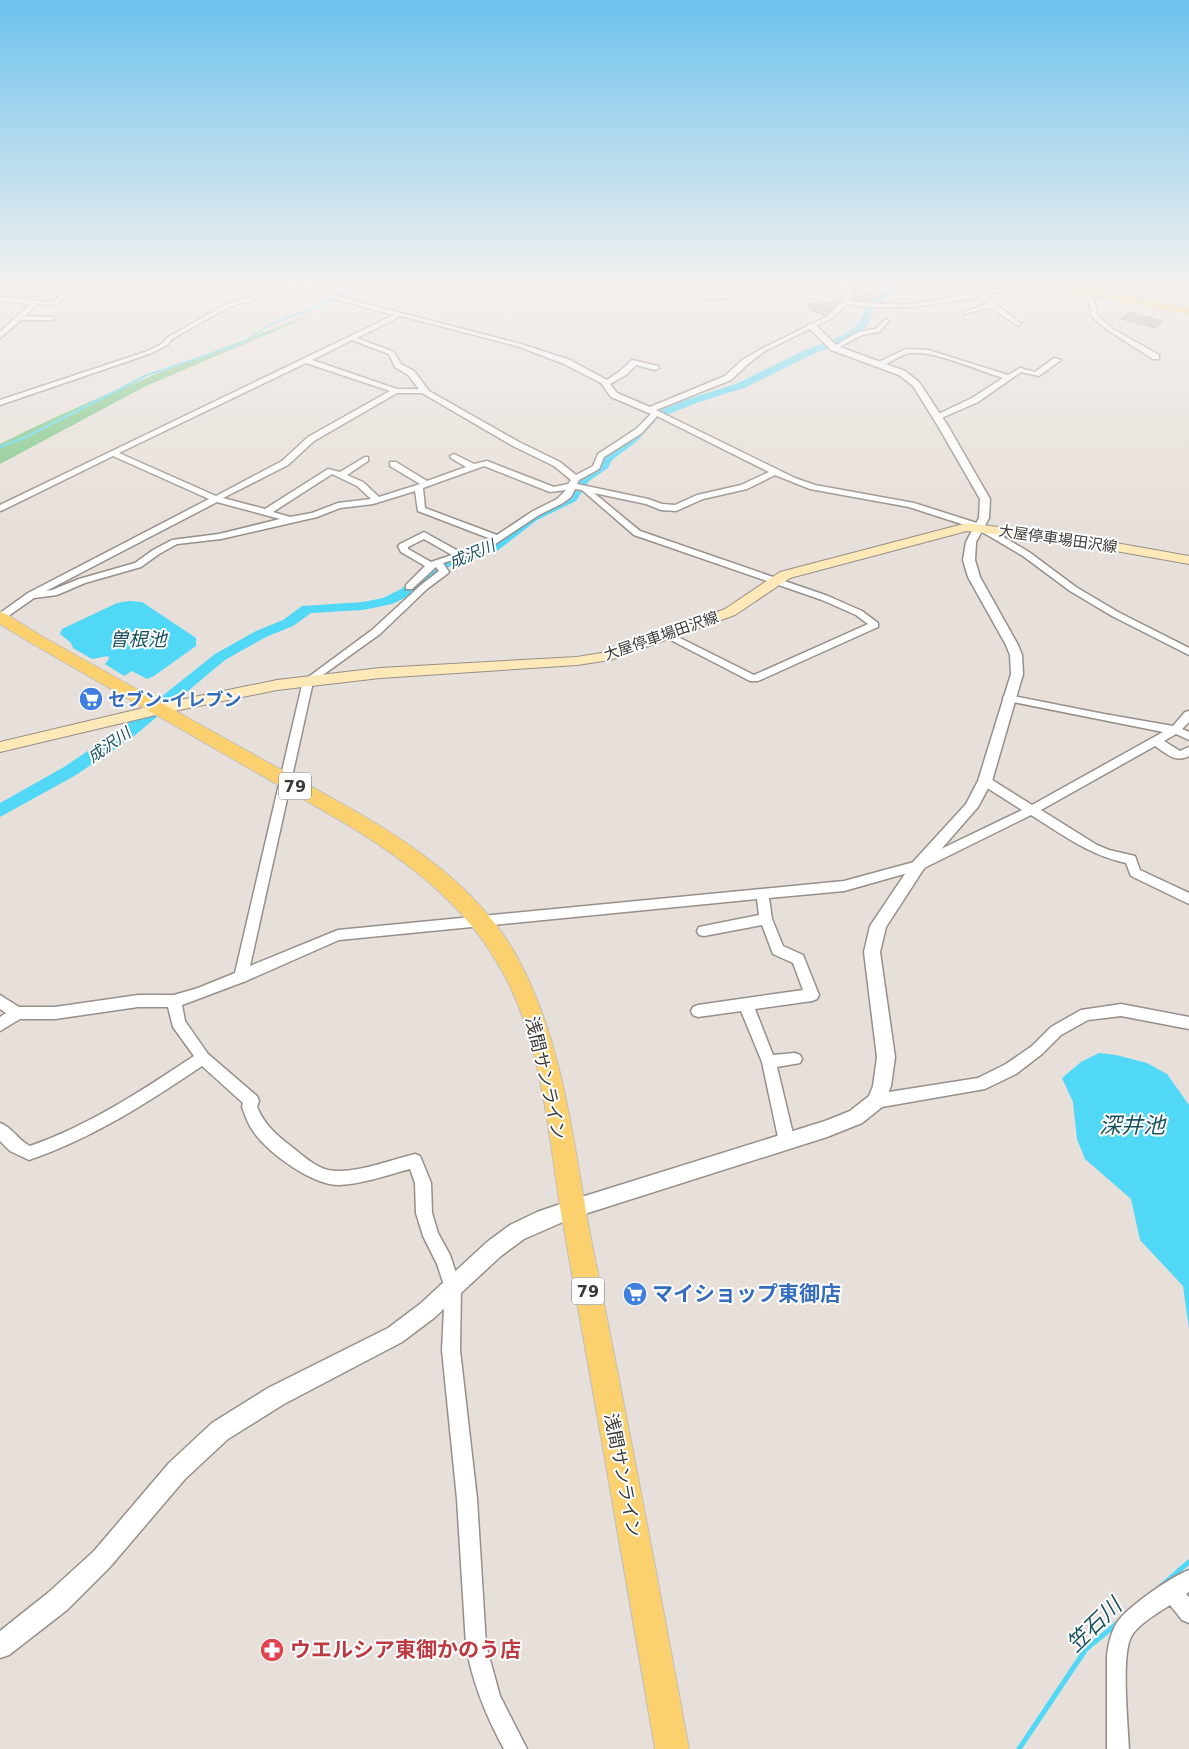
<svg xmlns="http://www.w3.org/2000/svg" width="1189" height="1749" font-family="'DejaVu Sans','Noto Sans JP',sans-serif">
<rect width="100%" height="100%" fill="#e7dfd9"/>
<!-- forest -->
<path fill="#79c683" d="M329,308L146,386L0,464V444C106,390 218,350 329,308Z"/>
<!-- water -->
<path fill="#52d8f7" d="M129,601L142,602L196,638V646L154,676L147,679L132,671L124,676L105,664L109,659L108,656L92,659L73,648L71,643L60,634L62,629L117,603Z
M1099,1053L1116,1055L1147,1063L1167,1074L1189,1105V1329L1183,1286L1140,1240L1131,1199L1085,1159L1077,1139L1073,1102L1062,1078L1081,1062Z"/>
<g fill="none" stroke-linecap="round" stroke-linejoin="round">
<!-- stream-far1 -->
<path stroke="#52d8f7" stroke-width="2" d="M0,447L28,436L147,375L240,344L271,324L319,306L363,282"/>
<!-- stream -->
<path stroke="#52d8f7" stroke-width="5" d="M1159,1588L1189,1562
M1019,1749L1086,1649L1120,1621"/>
<!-- river -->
<path fill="#52d8f7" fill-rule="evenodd" d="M884,282H892L895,289L874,309L867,326L856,336L839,345L815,353L744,388L696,403L657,419L636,442L612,460L608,468L589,481L576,501L537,520L497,551L455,564L440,571L411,595L392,604L363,610L311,613L293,626L266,637L225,660L134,736L76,775L0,817V803L64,767L122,728L215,654L256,631L283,620L302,606L363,602L383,598L401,589L430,565L445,558L487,545L527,514L566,495L580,475L598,463L602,455L628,436L649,415L688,399L736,384L807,349L831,341L848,332L859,323L867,306L885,288Z"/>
</g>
<!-- building -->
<path fill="#aaa29d" stroke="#938b86" d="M864,289L888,294L873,298L870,301L854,300L856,294L854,291Z
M838,302L826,315L812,312L806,304Z
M1129,312L1163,321L1155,328L1121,319Z"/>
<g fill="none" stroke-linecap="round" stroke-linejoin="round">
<!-- minor casing -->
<g stroke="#978f8a" stroke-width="3">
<path id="minor" d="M73,282H79L57,305L37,304L25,316L52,317L54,318V320H21L0,338V332L30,304L0,301V297L53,302Z
M150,282H156L152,288L155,293H151L146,288Z
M298,282H308L328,294L521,344L570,360L607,380L620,371L632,360L658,366L659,368L655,370L636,365L626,375L610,384L617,393L650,407L725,376L742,360L761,349L828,316L848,294L836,284H825L822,282H842L854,294L851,301C872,304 892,305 914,304L1040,282L1025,288L985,295L1020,323L1021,324L1018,326L990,307L965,314V312L987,304L979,297C931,305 896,312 847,304L832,318L765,351L748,364L731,380L656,410L795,478L815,485L914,503L983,525L1029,552L1076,587L1118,612L1189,648V655L1112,616L1070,591L1023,556L977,529L909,507L810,489L775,475L747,489L703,499L676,511L661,510L646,504L594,493L640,531L828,596L862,611L878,623V627L758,681H750L663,636L664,634H672L754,675L868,624L856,615L822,600L634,535L582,490L575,489L571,497L563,503L539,515L486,550L443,563L449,572L447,574L427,589L380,634L313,682L250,966L338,930L844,881L914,862L1022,810L981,784L979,781L981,778H989L1032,805L1163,732L1008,701L1004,700L1003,698L1004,696L1008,695L1104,714L1173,726L1185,712L1189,711V722L1182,729L1189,732V740L1176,734L1164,741L1180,751L1189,747V756C1175,763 1167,754 1155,746L1041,810L1097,845L1109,850L1135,856L1140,870L1189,893V904L1131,876L1126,863C1089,855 1063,835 1031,815L922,869L844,891L769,898L772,919L783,946L803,955L819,995L817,999L812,1001L755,1009L773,1055L795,1053L800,1055L802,1059L800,1063L777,1067L795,1142L792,1147L787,1149L782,1147L779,1142L762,1062L741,1011L698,1017L693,1015L691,1011L693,1007L698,1005L803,990L793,963L773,954L762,925L704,936L699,935L697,931L699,927L759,915L757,899L339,940L246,981L182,1005L185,1021L208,1054L257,1096L259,1101L257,1107C265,1125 276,1135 292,1147C302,1155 315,1167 328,1170C353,1175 390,1160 415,1154L420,1156L431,1183L432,1213L438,1233L450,1255L461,1288L460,1350L477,1499L486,1645L500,1696L527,1749H504C486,1716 472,1682 466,1645L457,1499L442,1350L445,1288L437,1264L423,1236L416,1213L415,1183L410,1169C387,1175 363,1184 339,1185C312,1185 268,1153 253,1131C248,1124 245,1115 242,1107L243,1103L202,1066C147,1103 93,1138 29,1160L10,1151L0,1141V1123C12,1127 18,1140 30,1146C90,1125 141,1091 194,1056L173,1027L168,1007H138L55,1019H20L0,1031V1017L6,1013L0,1009V995L19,1007H55L138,995H174L198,988L235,973L303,681L372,630L421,585L439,571L436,567L412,589H406V585L425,566L401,552L398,546L400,544L424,532L460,552L480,546L491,539L418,511L415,491L373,504L340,508L317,517L221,539L177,544L159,554L141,567L85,583L57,595L34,598L4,619L0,620V613L28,593L209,499L113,456L3,510L0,511V505L394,315L324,296L302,285L229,307L172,339L167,345L152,353L0,405V400L148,351L163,343L168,337L225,305ZM401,316L517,346L564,364L601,383L611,397L651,414L636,429L598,454L593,466L576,475L560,462L519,442L429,391L414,371L401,364L394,352L357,338ZM352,340L389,354L395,367L408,375L419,389H397L312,360ZM306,363L390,391L308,437L282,461L216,496L119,453ZM397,393H422L513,446L554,466L571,480L568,484L554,487L487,461L474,464L454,454L450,456L451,458L466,467L427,481L396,462H390V466L420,484L379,497L363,482L347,475L368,461V457H365L340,472L328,469L265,509L223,498L288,465L314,441ZM657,416L769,472L741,485L697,495L675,505L662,504L648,499L577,484L579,480L599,469L604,457L642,433ZM484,466L550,492L566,490L557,499L533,511L497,535L425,508L423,488ZM332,474L357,486L371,499L338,503L312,513L290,517L273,512ZM217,502L280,519L219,534L172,540L153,550L135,563L79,579L52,590L46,591ZM424,539L452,555L431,562L408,549V547Z
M743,282H752L740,286V295L737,297L708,299L705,297L708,295L734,294L735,284Z
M1087,291C1094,295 1096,307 1097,315L1113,329L1159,355V359H1153L1109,331L1092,317L1090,306L1084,293Z
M886,319L889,321L879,332L862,335L836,349L831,348L858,332L875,329Z
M906,349L928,350L1008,375L1020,368L1035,372L1054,358L1061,360L1039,376L1021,372L978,402L937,420L933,418L934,416L972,398L1003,378C977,370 936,351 910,353C899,354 884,370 874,364Z
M1121,1004L1189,1017V1029L1121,1016L1088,1020L1061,1035L1042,1054L1016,1074L985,1089L876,1108L871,1106L869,1101L871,1096L876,1094L978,1078L1006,1064L1032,1046L1051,1027L1081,1010Z
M1189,1570V1592L1186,1594L1189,1597V1623L1182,1620L1170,1605C1158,1613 1138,1624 1131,1637C1121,1656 1128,1725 1129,1749H1107V1656C1108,1646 1110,1636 1115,1626C1123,1609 1171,1577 1189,1570Z"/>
</g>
<!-- tertiary casing -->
<g stroke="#978f8a" stroke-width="3">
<path id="tertiary" d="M809,324H815L837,346L905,371L919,382L948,426L990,499L989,518L976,542L975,560L980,577L1018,645L1022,655L1023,674L992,781L978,807L923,870L886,927L880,952L895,1057L891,1086L885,1101L882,1107L862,1123L827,1137L572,1218L524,1239L501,1256L434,1318L402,1342L284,1404L228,1439L185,1479L110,1567L67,1610L9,1655L0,1658V1631L49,1592L94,1551L169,1463L212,1423L268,1388L388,1328L420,1304L487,1242L510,1225L537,1212L572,1200L825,1121L850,1111L869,1096L873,1086L877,1057L864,952L870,926L913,862L966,804L978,781L1011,674L1010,655L1006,645L968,577L963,560L966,542L979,518L980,499L938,426L913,386L899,375L831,350L809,328Z"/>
</g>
<!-- secondary casing -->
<g stroke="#978f8a" stroke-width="2">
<path id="secondary" d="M967,523L1099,540L1189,556V564L1099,548L967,531L790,578L735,615L610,660L577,665L380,678L277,690L160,714L0,752V742L160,704L277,680L380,668L577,657L607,652L725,609L780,572Z"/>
</g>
<!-- primary casing -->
<g stroke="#c1c0bf" stroke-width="2">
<path id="primary" d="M0,612L6,614L43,637L355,811C417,847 480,891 516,955C565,1044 573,1146 592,1244C626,1412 658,1580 689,1749H655C626,1578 596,1406 565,1235C548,1145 546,1044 498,964C462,901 403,858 341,821L31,643L0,624Z"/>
</g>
<!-- trunk casing -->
<g stroke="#c1c0bf" stroke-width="2">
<path id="trunk" d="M1029,282H1048L1189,308V314L1034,285Z"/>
</g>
<!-- minor -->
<use href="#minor" fill="#fff" fill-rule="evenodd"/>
<!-- tertiary -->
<use href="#tertiary" fill="#fff" fill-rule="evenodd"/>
<!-- secondary -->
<use href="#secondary" fill="#fde8b7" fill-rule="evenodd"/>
<!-- primary -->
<use href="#primary" fill="#fbd170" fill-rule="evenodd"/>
<!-- trunk -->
<use href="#trunk" fill="#fac240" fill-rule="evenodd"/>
</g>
<!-- sky -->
<linearGradient id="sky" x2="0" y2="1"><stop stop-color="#6cc2ee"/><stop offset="0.54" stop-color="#f4f1ee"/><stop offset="1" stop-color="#f4f1ee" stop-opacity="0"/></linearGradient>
<rect width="1189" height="526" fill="url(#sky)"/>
<!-- icons -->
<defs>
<g id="supermarket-disc" transform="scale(1.25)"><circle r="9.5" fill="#3f7fe0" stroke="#fff"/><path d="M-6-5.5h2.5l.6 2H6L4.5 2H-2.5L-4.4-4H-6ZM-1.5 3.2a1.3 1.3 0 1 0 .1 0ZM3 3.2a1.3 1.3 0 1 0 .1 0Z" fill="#fff"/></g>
<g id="pharmacy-disc" transform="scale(1.25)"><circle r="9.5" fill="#e0444e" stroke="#fff"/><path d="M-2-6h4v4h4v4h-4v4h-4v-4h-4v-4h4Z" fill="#fff"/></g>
</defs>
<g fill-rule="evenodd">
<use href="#supermarket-disc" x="91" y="699"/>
<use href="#supermarket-disc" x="635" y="1294"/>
<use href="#pharmacy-disc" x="272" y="1650"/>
</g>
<g text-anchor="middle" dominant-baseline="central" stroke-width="4" stroke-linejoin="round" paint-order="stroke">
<!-- far-street labels -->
<g font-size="15" fill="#3c3937" stroke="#fff">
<text transform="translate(1058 539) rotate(8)">大屋停車場田沢線</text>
<text transform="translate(661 636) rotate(-19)">大屋停車場田沢線</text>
</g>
<!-- far-water labels -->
<g font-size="16" font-style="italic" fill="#1b5361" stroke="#fff">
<text transform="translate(472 554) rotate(-23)">成沢川</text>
<text transform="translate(109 745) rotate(-35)">成沢川</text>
</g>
<!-- shield labels -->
<g fill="#fff" stroke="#767473" stroke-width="1">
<rect x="279" y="772.5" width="32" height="27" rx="4"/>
<rect x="572" y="1277.5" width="32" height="27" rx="4"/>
</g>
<g font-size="16" font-weight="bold" fill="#3c3937">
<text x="295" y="786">79</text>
<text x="588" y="1291">79</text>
</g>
<!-- shop labels -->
<g font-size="18" font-weight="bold" fill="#366cbe" stroke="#fff" text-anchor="start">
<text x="108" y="699">セブン-イレブン</text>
</g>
<!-- street labels -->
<g font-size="18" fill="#3c3937" stroke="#fff">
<text transform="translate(546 1078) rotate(77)">浅間サンライン</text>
<text transform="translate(623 1475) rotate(79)">浅間サンライン</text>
</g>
<!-- water labels -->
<g font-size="19" font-style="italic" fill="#1b5361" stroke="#fff">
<text x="138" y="639">曽根池</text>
</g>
<!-- near-shop labels -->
<g font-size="21" font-weight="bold" fill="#366cbe" stroke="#fff" text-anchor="start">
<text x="652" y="1294">マイショップ東御店</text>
</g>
<!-- near-health labels -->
<g font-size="21" font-weight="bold" fill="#be3a42" stroke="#fff" text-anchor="start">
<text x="290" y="1650">ウエルシア東御かのう店</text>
</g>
<!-- near-water labels -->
<g font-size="22" font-style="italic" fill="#1b5361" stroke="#fff">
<text x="1132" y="1125">深井池</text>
<text transform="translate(1094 1625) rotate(-44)">笠石川</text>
</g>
</g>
</svg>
